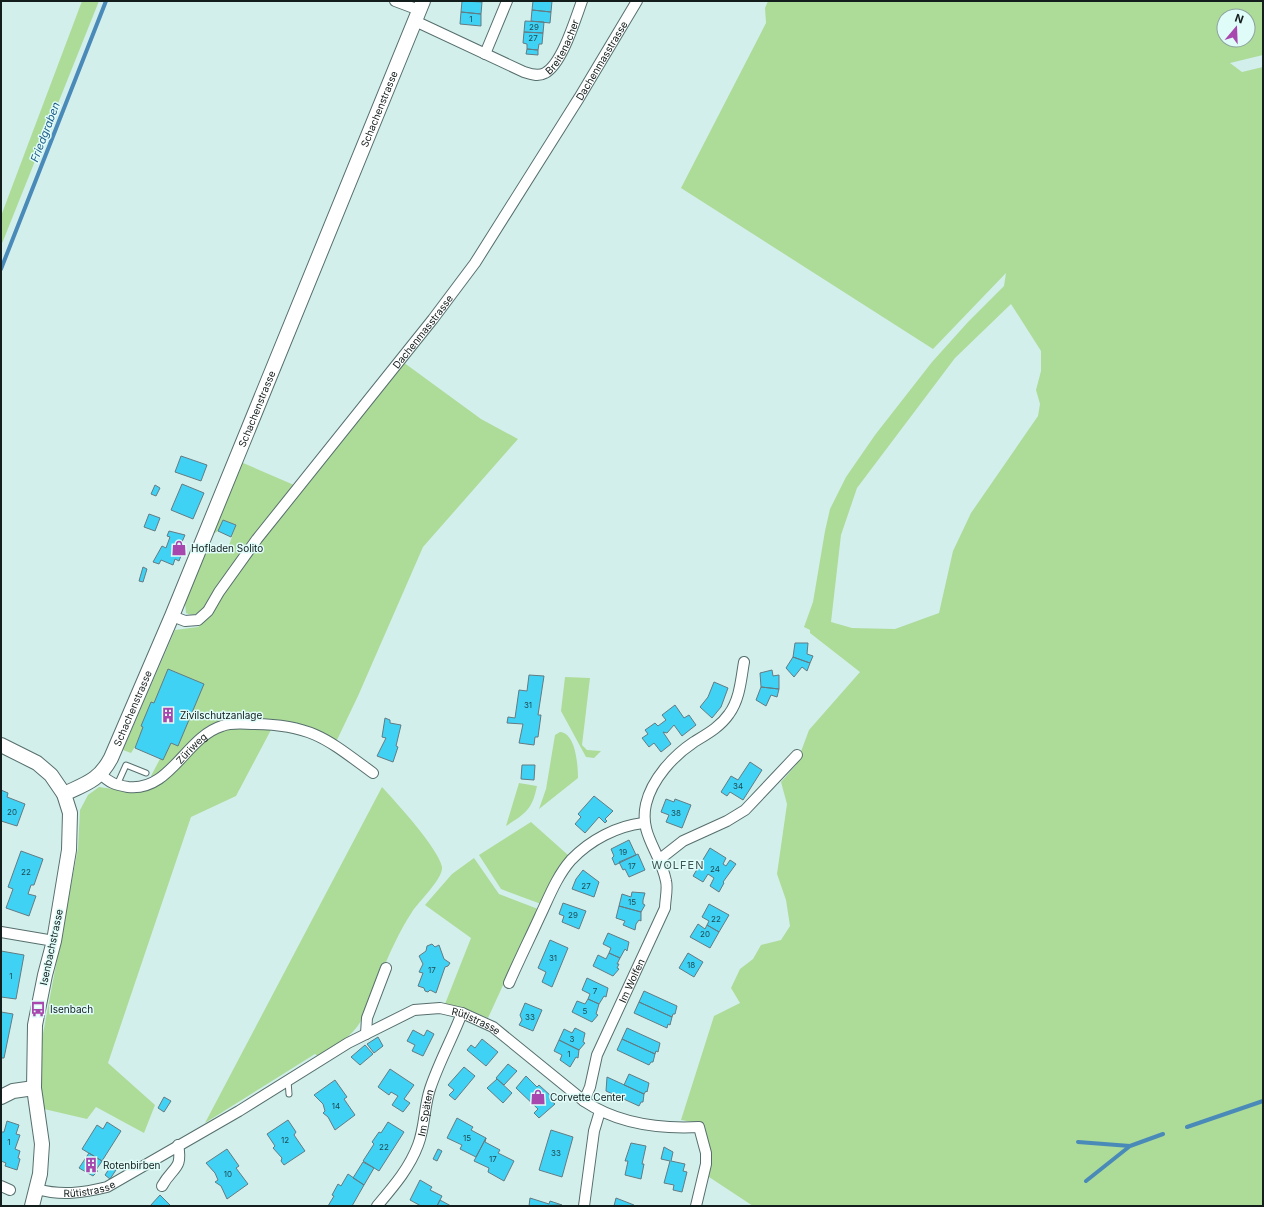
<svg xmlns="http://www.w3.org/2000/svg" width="1264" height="1207" font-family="Inter,sans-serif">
<rect width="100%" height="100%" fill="#d3efec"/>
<!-- green -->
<path fill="#addb98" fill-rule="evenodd" d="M82,1H99L1,246V216Z
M768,1H1263V55L1230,63L1242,72L1263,67V1206H753L709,1177L698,1123L681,1120L714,1016L740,1003L731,988L740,969L753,959L761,945L781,940L790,926L786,900L777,874L787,804L781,782L796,765L809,730L860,672L810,633V630L804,627L813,602L825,531L830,509L846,477L875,435L932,362L968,322L1004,286L1006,273L933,349L681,188L766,23L765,8ZM1224,16H1248V40H1224ZM1011,304L1041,351V371L1036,390L1040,404L1038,416L971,513L953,551L939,613L895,629L852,628L831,622L841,535L857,488L955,358Z
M403,362L481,419L518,439L423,547L358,696L336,742L320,732L218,723L163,772L154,778L151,776L162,755L138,742L131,753L123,750L175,630L198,627L211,616L222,594L252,552Z
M241,462L294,485L205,608C199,613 194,617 186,613L185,603L204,555L217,548L227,551L236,525L223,520L218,531L213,534Z
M565,677L590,678L582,745L587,750L601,751L594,758L586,757L561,711Z
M236,727L272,728L236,796L191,817L108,1063L155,1105L144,1133L96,1107L87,1119L44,1109L40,1077L42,1039L78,848L80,810L88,795L99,787L127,791L142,790L219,730Z
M560,732C576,733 578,766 578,778L539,809L546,789L555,735Z
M519,783L537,786C532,810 526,813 506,826Z
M382,787C395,801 439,849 442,867C443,879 419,901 412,912C399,932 389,954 380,977C373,994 368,1012 357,1027C347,1040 332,1047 318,1056L315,1054L205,1123Z
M531,822L568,855L555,874L541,904L501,889L479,855Z
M474,858L499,894L538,909L488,1018L461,1007L445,1004L471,938L425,905L452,874Z"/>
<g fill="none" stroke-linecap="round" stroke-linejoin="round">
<!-- stream -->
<path stroke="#4a8ab9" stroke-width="4" d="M1,269L106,1
M1187,1127L1263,1101
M1078,1142L1130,1146
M1086,1181L1130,1146L1163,1134"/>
</g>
<!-- building -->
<path fill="#40d2f5" stroke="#637b82" d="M462,1L482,2L481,14L461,12Z
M533,1H552L551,12L532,10Z
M532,10L551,12L550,23L531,21Z
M461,12L481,14V26L460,24Z
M525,21L544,22L543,33L524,32Z
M524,32L543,33L542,44H539L538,50L527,49V44L523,43Z
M527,49L538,50V55L526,54Z
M181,456L207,465L201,481L175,472Z
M182,484L204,493L193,519L171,510Z
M155,485L160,488L156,496L151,494Z
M149,514L160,518L155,531L144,527Z
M223,520L236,525L231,537L218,531Z
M169,531L185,535L178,551L182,553L179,561L175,559L173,565L161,560L159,564L153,562L162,546L166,548L170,537L167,536Z
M143,567L147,569L143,582L139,581Z
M795,643H808L807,654L813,656L810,663L793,657Z
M793,657L810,663L807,671L802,667L794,677L786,668Z
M168,669L204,684L178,746L171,743L163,760L135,748L143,727L141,726L151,702L154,703Z
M772,670L773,676L779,675V689L761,687L760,673Z
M529,675L544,676L538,715H541L538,737H535L534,745L519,743L523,724L507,723L508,717L515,718L519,690L527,691Z
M714,682L728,688L721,707L712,718L700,707L708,697Z
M761,687L779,689L777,697L771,695L766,706L756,700Z
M675,705L684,718L689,715L696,725L682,736L674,725L667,733L663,732L671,744L661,752L654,743L649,747L642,738L648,734L645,730L655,723L658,726L666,720L662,715Z
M385,718L390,720V723L401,725L396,746L398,747L393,762L377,756L386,738L382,737Z
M750,762L762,770L743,800L730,792L727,796L721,792L731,776L738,780Z
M522,765H535L534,780L521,779Z
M1,790L8,793L7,797L25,804L17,826L1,821Z
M594,796L613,811L605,819L607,821L605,823L599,817L585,833L575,824L581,817L578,814Z
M666,799L674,802L675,799L691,805L682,828L666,822L669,815L661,812Z
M629,840L636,855L615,865L612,858L614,856L611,849Z
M710,848L726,858L723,864L726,866L730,860L736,864L723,882L724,883L719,892L710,886L714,878L708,874L703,882L693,876Z
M21,851L43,859L34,885H31L28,894L36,896L29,916L6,908L13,889L8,887Z
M638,854L645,870L629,877L625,869L623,870L619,862Z
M583,870L599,882L594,897L572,889L576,879Z
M632,892L645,893L643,900V904L645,905L641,912L619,906L622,894L631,897Z
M563,903L586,911L579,929L562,922L564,916L559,914Z
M709,904L729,915L719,932L707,925L709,921L702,917Z
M619,906L641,912V921L639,920L636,924L635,930L623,925L625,921L616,918Z
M698,924L705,929L707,925L719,932L710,948L690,937Z
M608,933L629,942L627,951L625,949L620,958L609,953L611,948L603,944Z
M550,940L568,948L552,987L542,982L546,972L538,968Z
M432,944L435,947L439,945L444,959L450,963L448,966L445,967L436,993L430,990L428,992L425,991L424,988L418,986L423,973L419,972L423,964L419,956L426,951L427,946Z
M1,951L24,955L16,999L1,997Z
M609,953L620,958L617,964H619L617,968L619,969L613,976L593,966L598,955L606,959Z
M688,953L703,962L694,977L679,968Z
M587,978L608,988L606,997L604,996L599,1004L588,999L590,994L582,990Z
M644,991L677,1006L675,1014H673L672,1017L639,1002Z
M588,999L599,1004L596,1014L598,1015L592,1022L572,1012L577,1001L585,1004Z
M639,1002L672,1017L670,1025L668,1024L667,1028L634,1013Z
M525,1003L542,1010L533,1031L519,1025L522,1020L520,1015Z
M1,1012L13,1014L4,1058H1Z
M575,1028L585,1033L583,1042L585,1043L579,1050L559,1040L564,1029L572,1033Z
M627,1028L660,1043L658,1052L656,1051L655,1054L622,1039Z
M413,1030L424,1036L427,1030L434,1034L423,1056L412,1051L415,1045L407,1041Z
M378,1037L383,1046L374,1053L367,1044Z
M482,1039L498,1052L486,1066L467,1050L471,1045L475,1048Z
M622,1039L655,1054L653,1062H651L649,1065L617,1050Z
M559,1040L579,1050L578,1058L576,1057L570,1067L560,1060L562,1055L554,1051Z
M365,1045L373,1054L360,1065L351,1057Z
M508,1064L517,1071L504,1085L496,1078Z
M464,1067L475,1076L455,1100L449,1095L454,1090L448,1085Z
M390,1069L414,1085L404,1099L410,1103L403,1112L392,1105L398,1096L391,1092L389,1095L378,1087Z
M629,1074L649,1083L647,1092L646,1091L644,1094L624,1085Z
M526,1076L537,1087L539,1085L551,1096L549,1099L555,1104L539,1118L534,1113L538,1109L516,1088Z
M607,1077L644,1094L643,1102H641L639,1106L606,1091Z
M497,1079L512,1093L503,1103L487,1088Z
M335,1080L347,1097L344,1099L355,1115L335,1130L328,1117L323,1113L325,1111L323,1104L314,1095Z
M164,1097L171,1101L164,1112L158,1108Z
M457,1118L473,1127L471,1130L486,1138L476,1157L460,1149L462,1145L447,1138Z
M288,1120L296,1132L294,1135L305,1151L284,1165L281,1161L282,1158L273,1148L275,1146L267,1134Z
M7,1121L19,1125L16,1134L20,1135L15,1149L20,1151L18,1158L20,1159L17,1170L5,1166L6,1163L1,1161V1132H4Z
M107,1122L121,1131L102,1161L82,1149L97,1125L103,1129Z
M388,1122L404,1132L379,1171L363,1161L374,1144L372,1142L379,1132L381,1133Z
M551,1130L573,1137L562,1177L539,1170Z
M486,1138L485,1142L500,1150L498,1153L514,1161L504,1181L488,1172L489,1168L474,1161Z
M631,1143L646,1146L642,1164H644L641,1179L625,1175L628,1161H625Z
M664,1147L673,1152L671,1161L685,1164L683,1171L687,1172L682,1192L673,1190L674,1185L664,1183L670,1161L661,1159Z
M227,1149L239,1166L236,1168L248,1184L227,1199L221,1186L215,1182L218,1180L215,1173L206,1163Z
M438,1149L442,1151L437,1161L433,1159Z
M89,1153L102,1161L96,1170L98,1171L93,1176L79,1168Z
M363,1162L374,1168L364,1185L353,1178Z
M111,1166L116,1170L110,1179L105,1175Z
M348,1174L364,1185L352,1206H328L334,1196L332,1195L338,1184L341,1186Z
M420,1180L432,1187L430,1190L442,1196L437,1206H421L410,1200Z
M160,1195L171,1206H150Z
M530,1198L549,1204L550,1201L562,1205L529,1206Z
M616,1198L634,1205V1206H614Z
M440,1200L451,1206H437Z"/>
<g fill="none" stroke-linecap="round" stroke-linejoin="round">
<!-- lane casing -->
<g stroke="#566f6d" stroke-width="7">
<path id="lane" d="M117,785L126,765L146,773
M288,1081L289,1094"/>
</g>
<!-- street casing -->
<g stroke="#566f6d" stroke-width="12">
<g id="street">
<path d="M395,1L419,10"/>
<path id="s1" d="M415,21L524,72C530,74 538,77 545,73C562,64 575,20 582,1"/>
<path d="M485,54L507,1"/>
<path id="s2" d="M172,616L185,621L198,620L208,611L219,592L257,539L433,319L475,263L579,98L637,1"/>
<path id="s3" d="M101,774C109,783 116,785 128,787C170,792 186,737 222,726C232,722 244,724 255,724C313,725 328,740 373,773"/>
<path d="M660,859L683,841L727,821L745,810L797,755"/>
<path d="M1,932L54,941"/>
<path d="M509,983C519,960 530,938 540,916C549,897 557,876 571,860C590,840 617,826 643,823"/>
<path d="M366,1034L367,1018L386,968"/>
<path id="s4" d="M584,1101L590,1087L597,1055L665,908C665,900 668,889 666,881C660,851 639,835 646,804C652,779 673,756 694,742C707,734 720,727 729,714C740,699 741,679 744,662"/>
<path d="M1,1186L10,1190"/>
<path d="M162,1186C173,1166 183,1170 178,1145"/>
<path id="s5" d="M37,1189C61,1196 83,1193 107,1187L239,1111L348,1043L414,1010L440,1008L462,1013L493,1027L584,1101C618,1124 659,1129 699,1127L706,1153V1164L696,1206"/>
<path id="s6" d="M377,1206C393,1187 409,1169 418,1145C425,1127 424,1107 430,1089C439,1062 452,1039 462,1013"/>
<path d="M584,1206L594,1131L600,1111"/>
</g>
</g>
<!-- secondary casing -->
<g stroke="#566f6d" stroke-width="16">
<g id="secondary">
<path d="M1,745L37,763L51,775L64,794L70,813L69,850L54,941L45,975L35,1025L34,1088L42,1144L40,1174L32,1206"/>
<path id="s7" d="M64,794C85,784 99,781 111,758L172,616L423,1"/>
<path d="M1,1097L13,1091L34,1088"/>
</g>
</g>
<!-- lane -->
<use href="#lane" stroke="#fff" stroke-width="5"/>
<!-- street -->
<use href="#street" stroke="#fff" stroke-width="10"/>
<!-- secondary -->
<use href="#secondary" stroke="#fff" stroke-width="14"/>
</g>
<!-- icons -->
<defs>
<g id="shop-bare" transform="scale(1.2)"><path d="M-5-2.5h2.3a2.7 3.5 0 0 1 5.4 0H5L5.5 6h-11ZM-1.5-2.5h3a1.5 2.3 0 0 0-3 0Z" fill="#a847ae" stroke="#e0fcf9" stroke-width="2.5" paint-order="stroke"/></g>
<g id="building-bare" transform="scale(1.2)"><path d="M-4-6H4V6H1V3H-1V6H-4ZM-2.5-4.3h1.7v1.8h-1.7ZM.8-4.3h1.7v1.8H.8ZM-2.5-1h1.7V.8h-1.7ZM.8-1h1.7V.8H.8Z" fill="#a847ae" stroke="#e0fcf9" stroke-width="2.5" paint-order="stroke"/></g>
<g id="bus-bare" transform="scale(1.2)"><path d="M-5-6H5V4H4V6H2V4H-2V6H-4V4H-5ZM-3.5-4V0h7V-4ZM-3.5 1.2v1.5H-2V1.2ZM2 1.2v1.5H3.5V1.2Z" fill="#a847ae" stroke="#e0fcf9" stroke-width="2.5" paint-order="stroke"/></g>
</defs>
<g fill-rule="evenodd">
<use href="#shop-bare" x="179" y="548"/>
<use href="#building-bare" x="168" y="715"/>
<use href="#bus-bare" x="38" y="1009"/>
<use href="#shop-bare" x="538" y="1097"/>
<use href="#building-bare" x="91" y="1165"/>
</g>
<g text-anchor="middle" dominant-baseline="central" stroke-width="3" stroke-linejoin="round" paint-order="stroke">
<!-- number labels -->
<g font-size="8" fill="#1e4a52">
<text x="471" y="19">1</text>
<text x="534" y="27">29</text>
<text x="533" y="38">27</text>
<text x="528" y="705">31</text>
<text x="738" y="786">34</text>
<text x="12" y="812">20</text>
<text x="676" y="813">38</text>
<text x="623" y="852">19</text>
<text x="632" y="866">17</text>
<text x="715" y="869">24</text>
<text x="26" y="872">22</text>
<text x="586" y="886">27</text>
<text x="632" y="902">15</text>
<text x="573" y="915">29</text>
<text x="716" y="919">22</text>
<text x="705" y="934">20</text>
<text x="553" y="958">31</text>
<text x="691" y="965">18</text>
<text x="432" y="970">17</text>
<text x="11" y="976">1</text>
<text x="595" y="991">7</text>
<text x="585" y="1011">5</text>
<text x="530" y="1017">33</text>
<text x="572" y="1039">3</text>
<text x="569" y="1054">1</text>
<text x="336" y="1106">14</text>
<text x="467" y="1138">15</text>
<text x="285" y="1140">12</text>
<text x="9" y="1142">1</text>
<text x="384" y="1147">22</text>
<text x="556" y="1153">33</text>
<text x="493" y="1159">17</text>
<text x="228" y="1174">10</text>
</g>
<!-- street labels -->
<g font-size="10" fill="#131d1c" stroke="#e0fcf9">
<text stroke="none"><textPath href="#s1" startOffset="174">Breitenacher</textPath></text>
<text stroke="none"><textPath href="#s2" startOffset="718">Dachenmasstrasse</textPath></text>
<text stroke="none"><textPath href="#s7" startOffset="763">Schachenstrasse</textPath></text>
<text stroke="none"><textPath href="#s2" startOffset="393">Dachenmasstrasse</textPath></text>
<text stroke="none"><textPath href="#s7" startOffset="439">Schachenstrasse</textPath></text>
<text stroke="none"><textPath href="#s7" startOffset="115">Schachenstrasse</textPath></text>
<text stroke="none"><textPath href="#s3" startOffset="108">Züriweg</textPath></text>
<text transform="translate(51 947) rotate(-78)">Isenbachstrasse</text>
<text stroke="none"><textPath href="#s4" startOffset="130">Im Wolfen</textPath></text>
<text stroke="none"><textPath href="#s5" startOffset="490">Rütistrasse</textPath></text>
<text stroke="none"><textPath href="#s6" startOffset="107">Im Späten</textPath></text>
<text stroke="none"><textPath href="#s5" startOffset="53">Rütistrasse</textPath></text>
</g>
<!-- poi labels -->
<g font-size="10" fill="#131d1c" stroke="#e0fcf9" text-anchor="start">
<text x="191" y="548">Hofladen Solito</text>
<text x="180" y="715">Zivilschutzanlage</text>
<text x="50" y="1009">Isenbach</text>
<text x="550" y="1097">Corvette Center</text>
<text x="103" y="1165">Rotenbirben</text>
</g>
<!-- water labels -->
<g font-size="11" font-style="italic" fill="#1f5c89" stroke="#e0fcf9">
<text transform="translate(45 132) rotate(-69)">Friedgraben</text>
</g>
<!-- neighbourhood labels -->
<g font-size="11" letter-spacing="1" fill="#3c5452" stroke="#e0fcf9">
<text x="678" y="865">WOLFEN</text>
</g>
</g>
<!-- border -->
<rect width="1264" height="1207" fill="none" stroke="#131d1c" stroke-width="4"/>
<!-- north arrow -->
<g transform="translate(1236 28) rotate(19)"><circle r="19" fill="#e0fcf9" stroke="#8ea3a1"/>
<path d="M0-3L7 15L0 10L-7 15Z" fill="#a847ae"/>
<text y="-6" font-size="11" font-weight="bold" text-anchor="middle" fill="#131d1c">N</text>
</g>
</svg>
